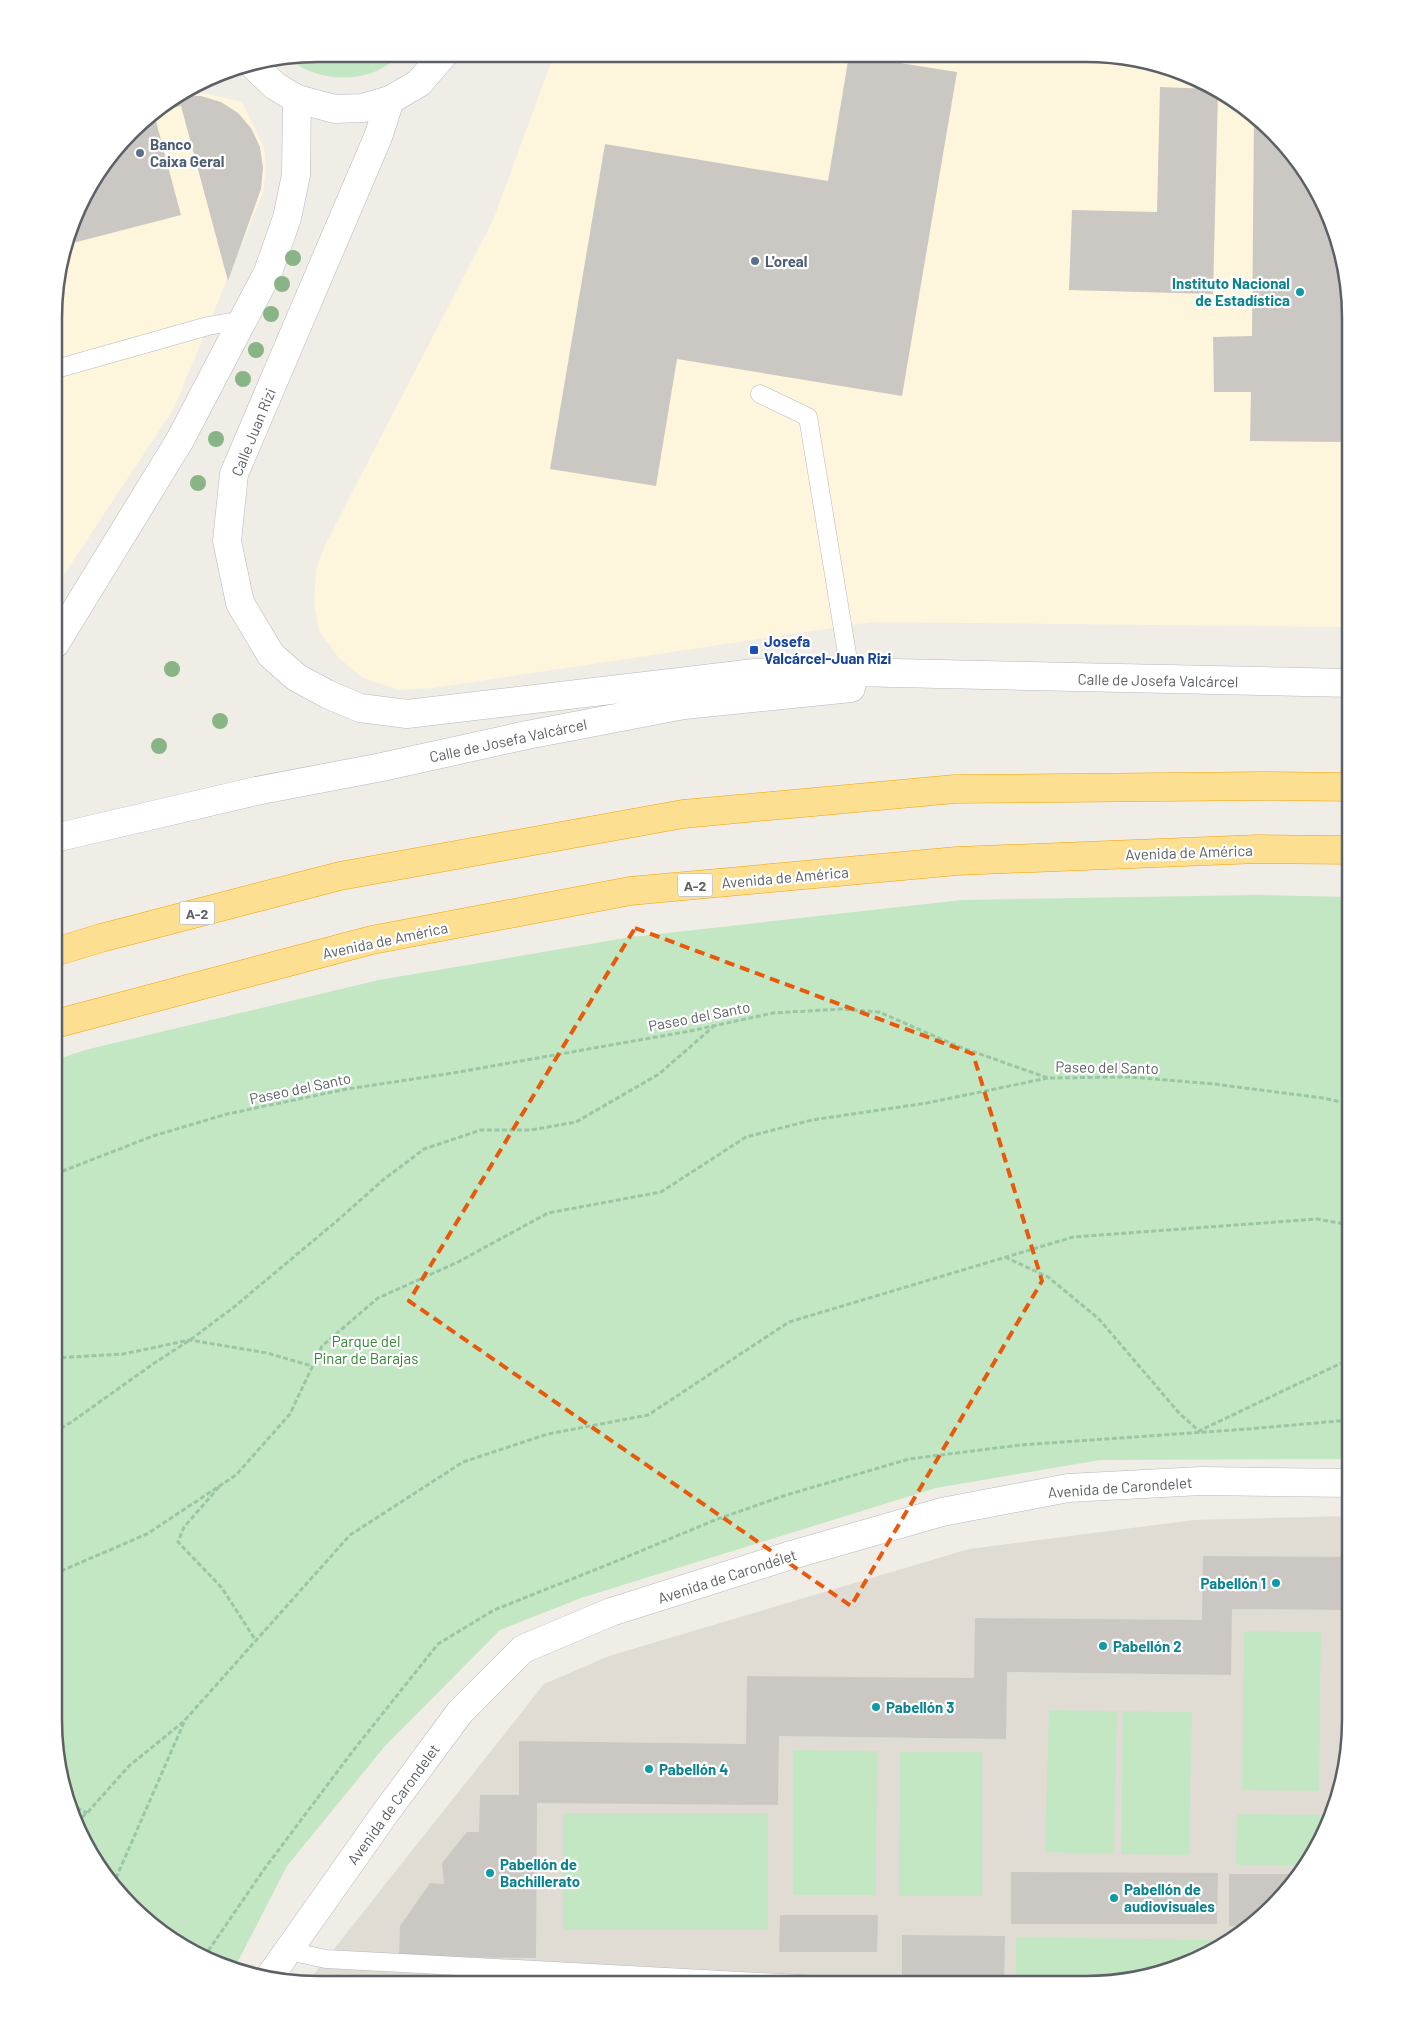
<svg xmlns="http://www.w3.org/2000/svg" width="1404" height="2039" font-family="Barlow,sans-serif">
<rect width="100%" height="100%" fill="#f0ede6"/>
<!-- commercial -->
<path fill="#fef5dd" d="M554,54L1121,56L1187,74L1247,108L1285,144L1323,202L1345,266L1350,318V627L872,622L433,688L399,690L363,678L339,658L319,631L314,603L316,570L324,547L494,218Z
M194,91L242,102L264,148L266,170L263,193L174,408L56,587V283L89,186L144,119Z"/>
<!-- education -->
<path fill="#e0dcd4" d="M1350,1516V1738L1336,1806L1306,1868L1260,1920L1202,1958L1154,1976L1086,1985L307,1983L544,1684L609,1656L969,1549L1194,1520Z"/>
<!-- green -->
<path fill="#c3e7c3" d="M318,54H402C395,59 387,66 379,70C350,83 314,79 289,59Z
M1256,895L1350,897V1459L1100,1460L936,1488L581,1598L500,1630L385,1746L287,1866L233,1971L171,1941L119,1895L81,1837L59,1773L54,1721L55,1060L85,1050L379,980L631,937L962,900Z
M1244,1631L1321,1632L1319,1791L1242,1790Z
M1049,1710L1117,1711L1114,1854L1045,1852Z
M1123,1711L1192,1712L1189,1855L1121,1854Z
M793,1750L877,1751L876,1895H793Z
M900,1752H982V1896H899Z
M563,1813H768V1930H563Z
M1237,1814L1332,1815L1306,1866L1236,1865Z
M1016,1937L1216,1940V1949C1158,1988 1083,1985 1016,1985Z"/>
<!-- building -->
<path fill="#cbc8c3" d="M849,55L957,72L902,396L677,359L656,486L550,469L605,144L828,181Z
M1160,87L1212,89L1218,92L1213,294L1069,290L1072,210L1157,212Z
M185,96H201L221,102L238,113L251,128L260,147L263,168L261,189L228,281L181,106L156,112Z
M154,114L181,215L69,244L89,186L144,119Z
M1254,116L1285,144L1323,202L1345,266L1350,318V442L1250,441L1251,392H1214L1213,337L1252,336Z
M1203,1556L1350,1557V1610L1232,1609L1231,1675L1007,1672L1006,1739L779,1736L778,1805L537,1803L536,1958L399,1957L400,1926L430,1883L444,1884L442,1863L467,1832H479L480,1795H519V1741L746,1744L747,1676L974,1678L975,1618L1202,1620Z
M1011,1872L1218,1873L1217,1924H1011Z
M1229,1874H1300L1260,1920L1251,1926H1229Z
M780,1915H878L877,1952H779Z
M902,1935L1005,1936L1004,1985H902Z"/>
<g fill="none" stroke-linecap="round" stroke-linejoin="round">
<!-- lane casing -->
<g stroke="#b6b8bc" stroke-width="19">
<path id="lane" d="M56,369L208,326L243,320
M760,394L808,417L850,672
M288,1951L326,1959L818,1985"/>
</g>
<!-- street casing -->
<g stroke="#b6b8bc" stroke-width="29">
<path id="street" d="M390,100L378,137L234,474L227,541L240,603L271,655L296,677L327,694L360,708L407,714L755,673L850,672L1350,683
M55,644L180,440L268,272L287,218L296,175L297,99
M55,838L256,791L382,767L527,735L684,705L851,688
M268,1979L386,1812L460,1712L523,1649L611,1612L788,1556L942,1512L1068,1488L1201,1481L1350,1483"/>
</g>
<!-- secondary casing -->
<g stroke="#b7babf" stroke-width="29">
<path id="secondary" d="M253,65L275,86L297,99L335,109L363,108L390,100L419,83L444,54"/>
</g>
<!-- highway casing -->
<g stroke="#f4a301" stroke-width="29">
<path id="highway" d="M55,952L101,938L340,876L683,814L955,789L1266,786L1350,787
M55,1024L372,940L630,891L957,861L1258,849L1350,850"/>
</g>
<!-- path -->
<path stroke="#9ac6a6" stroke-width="3" stroke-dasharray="5 2.5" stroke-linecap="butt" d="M55,1174L153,1136L227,1114L347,1089L453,1073L690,1031L773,1013L842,1009L879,1012L957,1046L1048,1078L1130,1077L1214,1084L1323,1098L1350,1104
M1005,1257L1048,1277L1099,1319L1180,1414L1199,1431L1350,1359
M54,1358L123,1354L190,1340L267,1353L312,1366
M54,1432L70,1423L153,1364L190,1340L234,1307L338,1220L383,1180L424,1149L481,1130H531L576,1122L659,1074L714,1026
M219,1487L184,1527L178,1542L222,1588L256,1641
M54,1574L147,1534L236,1475L290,1414L322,1346L378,1298L458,1262L548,1213L661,1192L746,1137L812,1120L927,1103L1048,1078
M70,1804L87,1813
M76,1822L87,1813L129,1766L183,1722
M113,1885L185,1720L350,1535L463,1462L548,1434L648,1415L789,1322L1073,1237L1317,1219L1350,1225
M204,1957L265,1868L352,1752L438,1644L494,1610L612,1563L715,1520L783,1496L909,1459L1020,1445L1248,1429L1350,1420"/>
<!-- lane -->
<use href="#lane" stroke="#fff" stroke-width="18"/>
<!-- street -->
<use href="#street" stroke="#fff" stroke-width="28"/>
<!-- secondary -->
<use href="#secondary" stroke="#fff" stroke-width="28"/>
<!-- highway -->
<use href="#highway" stroke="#fcdf90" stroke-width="28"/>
</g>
<!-- trees -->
<g fill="#89b486">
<circle cx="293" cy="258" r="8"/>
<circle cx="282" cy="284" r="8"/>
<circle cx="271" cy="314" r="8"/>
<circle cx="256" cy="350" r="8"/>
<circle cx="243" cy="379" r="8"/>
<circle cx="216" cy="439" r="8"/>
<circle cx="198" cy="483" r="8"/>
<circle cx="172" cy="669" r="8"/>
<circle cx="220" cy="721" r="8"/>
<circle cx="159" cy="746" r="8"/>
</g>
<!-- marked area -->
<path fill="none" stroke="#e8590c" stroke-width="4" stroke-dasharray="10 6" stroke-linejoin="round" d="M635,928L973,1054L1042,1281L851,1606L409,1301Z"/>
<!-- markers -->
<g fill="#5c6f8a" stroke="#fff" stroke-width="2">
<circle cx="140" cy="153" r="5"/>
<circle cx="755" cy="261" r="5"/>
</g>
<g fill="#0f9aa8" stroke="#fff" stroke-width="2">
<circle cx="1300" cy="292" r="5"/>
<circle cx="1276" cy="1583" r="5"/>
<circle cx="1103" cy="1646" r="5"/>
<circle cx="876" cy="1707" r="5"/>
<circle cx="649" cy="1769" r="5"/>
<circle cx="490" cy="1873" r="5"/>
<circle cx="1114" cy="1898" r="5"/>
</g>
<rect fill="#1a4fb4" stroke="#fff" stroke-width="2" x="749" y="645" width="10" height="10" rx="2.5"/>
<g text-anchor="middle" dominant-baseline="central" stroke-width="4.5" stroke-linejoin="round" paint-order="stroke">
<!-- shield labels -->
<g fill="#fff" stroke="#8e9094" stroke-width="1">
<rect x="677.5" y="873.5" width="35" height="23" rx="4"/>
<rect x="179.5" y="901.5" width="35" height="23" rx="4"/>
</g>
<g font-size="14" font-weight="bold" fill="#5d6166">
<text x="695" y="885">A-2</text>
<text x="197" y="913">A-2</text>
</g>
<!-- service labels -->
<g font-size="15" font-weight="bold" fill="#4e5e75" stroke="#fff" text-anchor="start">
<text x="150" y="144">Banco<tspan x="150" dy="17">Caixa Geral</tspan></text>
<text x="765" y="261">L'oreal</text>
</g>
<!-- culture labels -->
<g font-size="15" font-weight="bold" fill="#0d838f" stroke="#fff" text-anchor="start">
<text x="1290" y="283" text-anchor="end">Instituto Nacional<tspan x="1290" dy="17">de Estadística</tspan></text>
<text x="1266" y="1583" text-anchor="end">Pabellón 1</text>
<text x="1113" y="1646">Pabellón 2</text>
<text x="886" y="1707">Pabellón 3</text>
<text x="659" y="1769">Pabellón 4</text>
<text x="500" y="1864">Pabellón de<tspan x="500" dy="17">Bachillerato</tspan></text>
<text x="1124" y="1889">Pabellón de<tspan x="1124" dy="17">audiovisuales</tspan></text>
</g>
<!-- street labels -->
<g font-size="15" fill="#5d6166" stroke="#fff">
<text transform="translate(253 432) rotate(-68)">Calle Juan Rizi</text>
<text transform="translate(1158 680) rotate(1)">Calle de Josefa Valcárcel</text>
<text transform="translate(508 740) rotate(-12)">Calle de Josefa Valcárcel</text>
<text transform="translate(1189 852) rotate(-2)">Avenida de América</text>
<text transform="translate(785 877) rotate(-5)">Avenida de América</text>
<text transform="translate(385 940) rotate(-12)">Avenida de América</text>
<text transform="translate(699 1016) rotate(-11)">Paseo del Santo</text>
<text transform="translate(1107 1067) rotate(1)">Paseo del Santo</text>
<text transform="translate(300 1088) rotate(-12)">Paseo del Santo</text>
<text transform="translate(1120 1487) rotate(-4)">Avenida de Carondelet</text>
<text transform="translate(727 1576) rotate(-18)">Avenida de Carondelet</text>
<text transform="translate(393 1804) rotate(-54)">Avenida de Carondelet</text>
</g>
<!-- transit labels -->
<g font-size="15" font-weight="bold" fill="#164399" stroke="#fff" text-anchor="start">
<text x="764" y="641">Josefa<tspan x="764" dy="17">Valcárcel-Juan Rizi</tspan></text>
</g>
<!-- park labels -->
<g font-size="15" fill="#358538" stroke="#fff">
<text x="366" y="1341">Parque del<tspan x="366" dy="17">Pinar de Barajas</tspan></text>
</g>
</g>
<!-- crop -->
<path d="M0 0H1404V2039H0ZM318 62H1086A256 256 0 0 1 1342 318V1720A256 256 0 0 1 1086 1976H318A256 256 0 0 1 62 1720V318A256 256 0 0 1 318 62Z" fill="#fff" fill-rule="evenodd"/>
<path fill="none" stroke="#5d6166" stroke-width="2.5" d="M318 62H1086A256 256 0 0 1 1342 318V1720A256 256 0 0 1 1086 1976H318A256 256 0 0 1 62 1720V318A256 256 0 0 1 318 62Z"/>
</svg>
